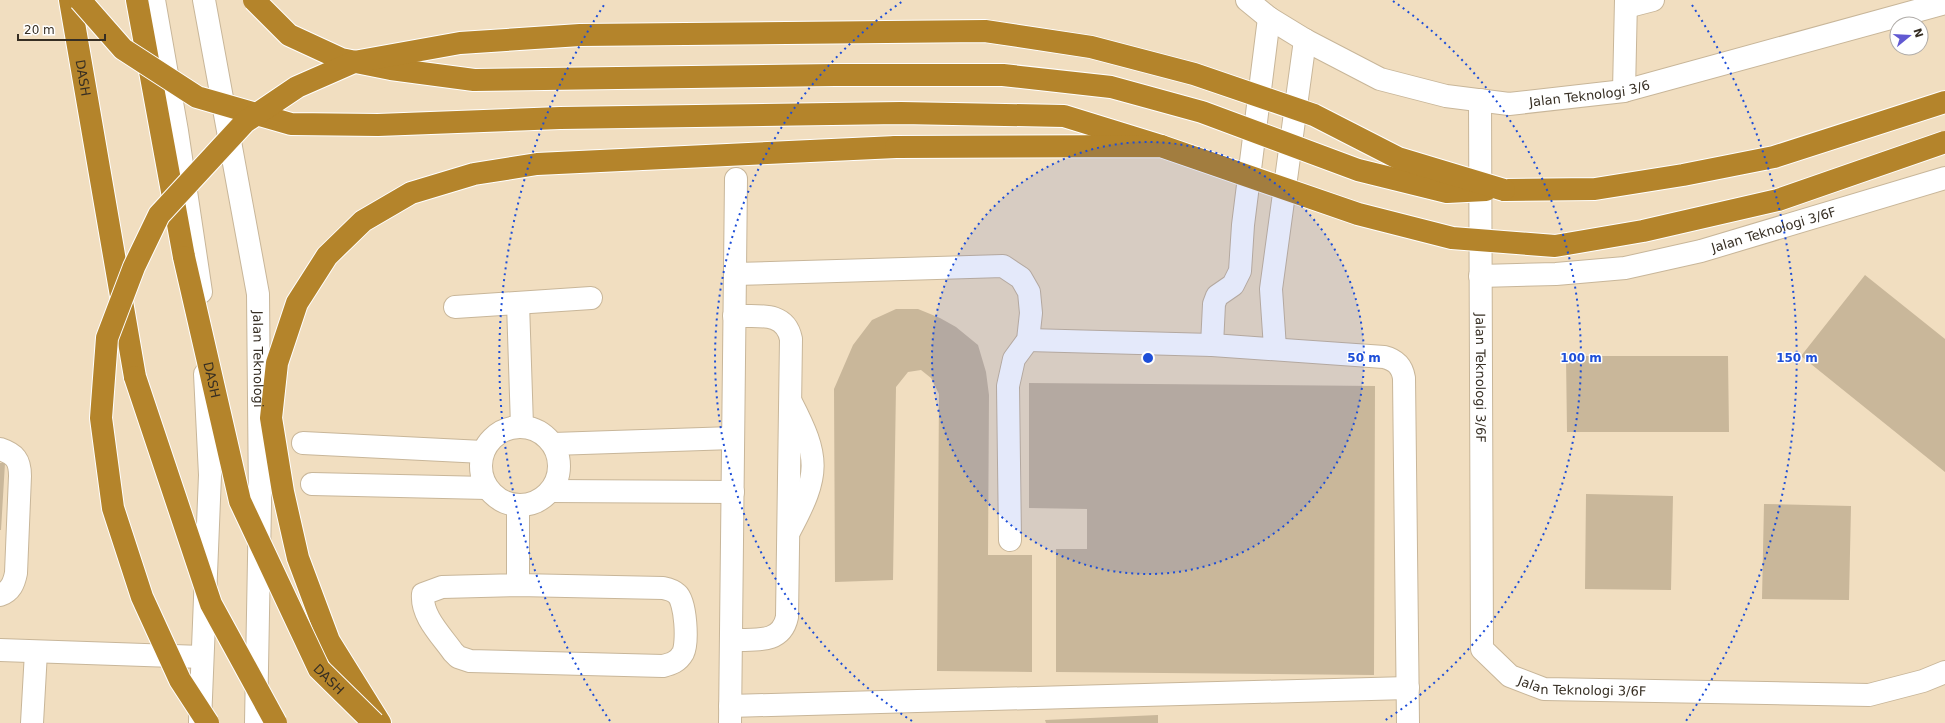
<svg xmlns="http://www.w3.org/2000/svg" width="1945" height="723" font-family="'DejaVu Sans',sans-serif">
<rect width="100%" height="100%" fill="#f1dec0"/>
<!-- building -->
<path fill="#c9b79a" d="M1865,275L1945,339V472L1801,356Z
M896,309H918L940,318L956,327L978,345L986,372L989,395L988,555H1032V672L937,671L939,394L931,378L921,370L908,372L896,387L893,580L835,582L834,389L853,345L872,320Z
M1566,356H1728L1729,432H1567Z
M1029,383L1375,386L1374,675L1056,672V549H1087V509L1029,508Z
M0,463H5L1,530H0Z
M1586,494L1673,496L1671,590L1585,589Z
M1764,504L1851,506L1849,600L1762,599Z
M1158,715V723H1046L1045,720Z"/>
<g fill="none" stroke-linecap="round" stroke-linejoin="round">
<!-- minor casing -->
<g stroke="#c8b699" stroke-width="24">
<g id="minor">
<path d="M154,0L177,131L201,292"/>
<path id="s1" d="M204,0L258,294L260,504L256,723"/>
<path id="s2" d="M1247,0L1269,18L1305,40L1380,79L1446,96L1509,104L1624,91L1945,3"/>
<path d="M1626,7L1653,0"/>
<path d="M1624,91L1626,0"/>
<path id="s3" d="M1480,100L1482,649L1510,676L1544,689L1869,695L1923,681L1945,672"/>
<path d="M735,274L1003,266L1021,278L1029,292L1031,313L1028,340L1014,359L1008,386L1010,540"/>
<path id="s4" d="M1480,276L1556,274L1625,268L1701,251L1945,178"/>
<path d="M518,303L522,426"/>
<path d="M455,307L591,298"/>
<path d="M1028,340L1212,345L1384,357C1396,360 1402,366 1404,378L1408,723"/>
<path d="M1212,345L1214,304L1217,296L1233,285L1240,271L1243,225L1269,18"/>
<path d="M1275,348L1271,289L1305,40"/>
<circle cx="520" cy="466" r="39"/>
<path d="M303,443L483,452"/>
<path d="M553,444L733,438"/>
<path d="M0,449C15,454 20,460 20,476L16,573C14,583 11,591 0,595"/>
<path d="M312,484L487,488"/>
<path d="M551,491L733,492"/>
<path d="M790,530C820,474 820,458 791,402"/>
<path d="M518,585L442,587L423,594C421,616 441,635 453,652L458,657L470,661L663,666C671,664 678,662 683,653C688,643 686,602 677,594C673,590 668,589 663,588L518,585V506"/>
<path d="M731,640C754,639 781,645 787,617L791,339C785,310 757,317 734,316"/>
<path d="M0,650L202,657"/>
<path d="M730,706L1408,688"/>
<path d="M200,722L210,475L205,374"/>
<path d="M32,723L36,652"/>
<path d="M730,723L736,179"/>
</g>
</g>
<!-- highway casing -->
<g stroke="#fff" stroke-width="24">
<g id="highway">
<path id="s5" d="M70,0L135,377"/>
<path d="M137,0L184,257"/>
<path d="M1504,190L1595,189L1683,175L1774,157L1945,102"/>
<path d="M380,723L329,641L298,558L283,492L271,418L277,363L297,303L327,256L363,221L411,193L474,174L537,164L896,147"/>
</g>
</g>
<!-- minor -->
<use href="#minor" stroke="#fff" stroke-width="22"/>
<!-- highway -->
<use href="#highway" stroke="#b4842b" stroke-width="22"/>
<!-- highway-bridge casing -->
<g stroke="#fff" stroke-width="24" stroke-linecap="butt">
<g id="highway-bridge">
<path d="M80,0L123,49L197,97L291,124L378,125L560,118L901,113L1064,116L1161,146"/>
<path d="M254,0L289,35L341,59L391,69L474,80L835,75H1003L1111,87L1202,112L1358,170L1447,192L1486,190"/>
<path d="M896,147L1161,146L1358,214L1452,238L1555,246L1643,231L1778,200L1945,142"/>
<path id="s6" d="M184,257L240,501L319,669L374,723"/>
<path d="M135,377L211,604L276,723"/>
<path d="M208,723L180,680L142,597L113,508L101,418L107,338L134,267L159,215L245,122L297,87L354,62L460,43L580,35L985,31L1091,47L1194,74L1314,115L1398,158L1504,190"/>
</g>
</g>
<!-- highway-bridge -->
<use href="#highway-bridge" stroke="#b4842b" stroke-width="22"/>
</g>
<!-- distance rings -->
<circle cx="1148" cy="358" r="216" fill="#1d4ed8" fill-opacity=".12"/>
<g fill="none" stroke="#1d4ed8" stroke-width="2" stroke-dasharray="2 4">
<circle cx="1148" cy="358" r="216"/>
<path d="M912 721A433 433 0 0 1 903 1M1393 1A433 433 0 0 1 1384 721"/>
<path d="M610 721A649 649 0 0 1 604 5M1692 5A649 649 0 0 1 1686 721"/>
</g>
<g text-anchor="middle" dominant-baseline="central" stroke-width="3" stroke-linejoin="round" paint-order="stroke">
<!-- street labels -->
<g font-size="13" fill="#362e23" stroke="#fff">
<text stroke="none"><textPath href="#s5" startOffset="79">DASH</textPath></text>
<text stroke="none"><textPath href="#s2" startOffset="368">Jalan Teknologi 3/6</textPath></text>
<text stroke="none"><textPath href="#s4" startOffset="299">Jalan Teknologi 3/6F</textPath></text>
<text stroke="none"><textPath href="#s1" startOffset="364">Jalan Teknologi</textPath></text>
<text stroke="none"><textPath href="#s3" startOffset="278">Jalan Teknologi 3/6F</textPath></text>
<text stroke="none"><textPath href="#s6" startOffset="126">DASH</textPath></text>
<text stroke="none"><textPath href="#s6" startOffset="450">DASH</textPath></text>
<text stroke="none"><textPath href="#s3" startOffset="662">Jalan Teknologi 3/6F</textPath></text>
</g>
</g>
<circle cx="1148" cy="358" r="6" fill="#1d4ed8" stroke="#fff" stroke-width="2"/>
<g font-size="12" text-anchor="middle" font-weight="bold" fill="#1d4ed8" stroke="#fff" stroke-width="3" stroke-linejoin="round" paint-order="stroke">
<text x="1364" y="362">50 m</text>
<text x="1581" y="362">100 m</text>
<text x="1797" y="362">150 m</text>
</g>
<!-- north arrow -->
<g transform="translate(1909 36) rotate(72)"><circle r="19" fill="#ffffff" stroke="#afaba7"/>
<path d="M0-3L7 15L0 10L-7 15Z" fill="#6159d2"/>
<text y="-6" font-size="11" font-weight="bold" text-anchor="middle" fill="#362e23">N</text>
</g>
<!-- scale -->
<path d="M18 34v6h87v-6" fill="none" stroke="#362e23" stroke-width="2"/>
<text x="24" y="34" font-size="12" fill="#362e23" stroke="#ffffff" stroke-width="3" paint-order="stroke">20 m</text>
</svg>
